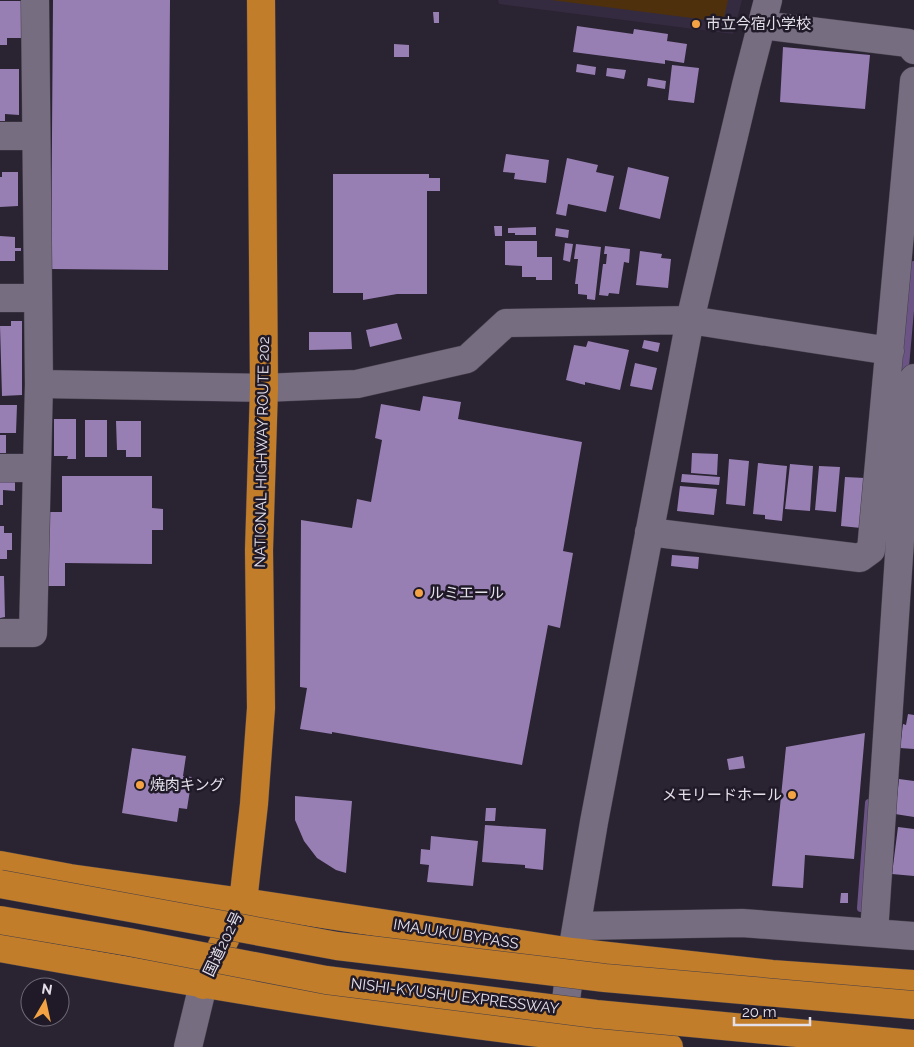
<svg xmlns="http://www.w3.org/2000/svg" width="914" height="1047" font-family="Raleway,'Noto Sans JP',sans-serif">
<rect width="100%" height="100%" fill="#2a2332"/>
<!-- built -->
<path fill="#352b40" d="M498,0H742L733,34L499,4Z"/>
<!-- green -->
<path fill="#4e300d" d="M551,0H728L723,22Z"/>
<g fill="none" stroke-linecap="round" stroke-linejoin="round">
<!-- stream -->
<path stroke="#6b5485" stroke-width="8" d="M904,378L914,265
M861,908L869,803"/>
</g>
<!-- building -->
<path fill="#977fb3" d="M53,0H170L168,270L51,269Z
M0,1H21V38H7V45H0Z
M433,12H439V23H434Z
M577,26L633,34L634,29L668,34L667,41L687,44L684,63L665,60V64L573,52Z
M394,44L409,45V57H394Z
M783,47L870,55L865,109L780,102Z
M577,64L596,67L595,75L576,72Z
M672,65L699,68L694,103L668,100Z
M607,68L626,70L624,79L606,76Z
M0,69H19V115L5,114V121H0Z
M648,78L666,81L665,89L647,86Z
M506,154L549,160L546,183L514,179L515,173L503,172Z
M567,158L598,165L596,172L614,176L606,212L568,204L566,216L556,214Z
M628,167L669,177L660,219L619,209Z
M2,172H18V206L0,207V177H2Z
M333,174H429V178H440V191H427V294H397L363,300V293H333Z
M494,226H502V236H495Z
M536,227V235H515V233H508V228Z
M556,228L569,230L568,238L555,236Z
M0,236L15,237V248H21V251H15V261H0Z
M505,241H537V257H552V280H536V277H522V266L505,265Z
M565,243L573,244L570,262L563,260Z
M576,244L601,247L595,300L587,299V295L578,294V284H575L578,259H574Z
M605,246L630,249L629,263L624,262L619,294L609,293L608,296L599,295L603,264H606L607,254H604Z
M640,251L662,254L661,258L671,259L668,288L636,285Z
M11,321H22V395L2,396L0,326H11Z
M397,323L402,339L370,347L366,330Z
M309,332H351L352,349L309,350Z
M644,340L660,343L658,352L642,348Z
M588,341L629,350L620,390L585,382V385L566,380L574,345L586,347Z
M635,363L657,368L652,390L630,386Z
M423,396L461,402L458,419L582,442L563,551L573,553L560,628L548,625L522,765L332,732V734L300,729L307,688L300,687L301,520L352,528L357,499L371,502L382,440L375,438L381,404L420,411Z
M0,405H17L16,433H0Z
M54,419H76V459H67L68,456H54Z
M85,420H107V457H85Z
M116,421H141V457H126V450H117Z
M0,435H6V453H0Z
M692,453L718,454L717,475L691,473Z
M729,459L749,461L745,506L726,504Z
M758,463L787,466L782,521L765,519V515L753,514Z
M790,464L813,466L810,511L785,509Z
M819,466L840,467L836,512L815,510Z
M0,474L15,475V491L3,490V505H0Z
M682,474L720,477L719,485L681,482Z
M62,476H152V508L163,509V530H152V564L65,563V586H48V512H62Z
M845,477L865,478L861,528L841,526Z
M680,486L717,489L714,515L677,511Z
M0,526H4V533H12V550H7V559H0Z
M672,555L699,557L698,569L671,566Z
M0,576H4L5,617L0,618Z
M908,714L914,715V749L900,748L903,724L906,725Z
M865,733L854,859L805,855L803,888L772,886L786,747Z
M132,748L186,756L183,776L192,777L187,809L179,808L177,822L122,813Z
M743,756L745,768L729,770L727,759Z
M899,779L914,781V817L895,814Z
M295,796L352,801L346,873L336,870L317,858L304,841L295,820Z
M486,808H496L495,821H485Z
M485,825L546,829L543,870L525,868V865L482,862Z
M898,827L914,829V876L892,874Z
M431,836L478,841L473,886L427,882L429,865L420,864L421,849L430,850Z
M841,893H848V903H840Z"/>
<g fill="none" stroke-linecap="round" stroke-linejoin="round">
<!-- street casing -->
<g stroke="#453f4c" stroke-width="29">
<path id="street" d="M761,25L908,43L914,50
M0,136H36
M0,298H38
M39,384L264,388L357,384L467,359L506,323L690,320L890,351
M0,468H37
M649,532L860,558L871,550L914,81
M0,633H33L39,384L35,0
M577,926L742,923L914,936
M874,933L902,510L914,378
M562,1033L572,952L594,822L690,320L746,85L768,0
M188,1047L203,985"/>
</g>
<!-- highway casing -->
<g stroke="#453f4c" stroke-width="29">
<path id="highway" d="M0,865L70,878L243,902L572,952L772,974L914,984
M0,948C222,988 445,1026 669,1047
M203,985L243,902L254,804L261,708L259,550L264,388L261,0"/>
</g>
<!-- street -->
<use href="#street" stroke="#766e80" stroke-width="28"/>
<!-- highway -->
<use href="#highway" stroke="#c17d29" stroke-width="28"/>
<!-- highway-bridge casing -->
<g stroke="#453f4c" stroke-width="29" stroke-linecap="butt">
<path id="highway-bridge" d="M0,884L337,946L605,978L914,1005
M0,920L129,942L326,980L596,1014L914,1044"/>
</g>
<!-- highway-bridge -->
<use href="#highway-bridge" stroke="#c17d29" stroke-width="28"/>
</g>
<!-- markers -->
<g fill="#f4a344" stroke="#201a28" stroke-width="2">
<circle cx="696" cy="24" r="5"/>
<circle cx="419" cy="593" r="5"/>
<circle cx="140" cy="785" r="5"/>
<circle cx="792" cy="795" r="5"/>
</g>
<g text-anchor="middle" dominant-baseline="central" stroke-width="5" stroke-linejoin="round" paint-order="stroke">
<!-- poi labels -->
<g font-size="15" fill="#e4e0ea" stroke="#201a28" text-anchor="start">
<text x="706" y="24">市立今宿小学校</text>
<text x="429" y="593">ルミエール</text>
<text x="150" y="785">焼肉キング</text>
<text x="782" y="795" text-anchor="end">メモリードホール</text>
</g>
<!-- street labels -->
<g font-size="15" fill="#e4e0ea" stroke="#201a28">
<text transform="translate(262 452) rotate(-89)">NATIONAL HIGHWAY ROUTE 202</text>
<text transform="translate(456 934) rotate(9)">IMAJUKU BYPASS</text>
<text transform="translate(223 944) rotate(-64)">国道202号</text>
<text transform="translate(455 996) rotate(7)">NISHI-KYUSHU EXPRESSWAY</text>
</g>
</g>
<!-- north arrow -->
<g transform="translate(45 1002) rotate(9)"><circle r="24" fill="#201a28" stroke="#6e6976"/>
<path d="M0-4L9 19L0 12L-9 19Z" fill="#f4a344"/>
<text y="-8" font-size="14" font-weight="bold" text-anchor="middle" fill="#e4e0ea">N</text>
</g>
<!-- scale -->
<path d="M734 1017v8h76v-8" fill="none" stroke="#e4e0ea" stroke-width="2.5"/>
<text x="742" y="1017" font-size="15" fill="#e4e0ea" stroke="#201a28" stroke-width="4" paint-order="stroke">20 m</text>
</svg>
